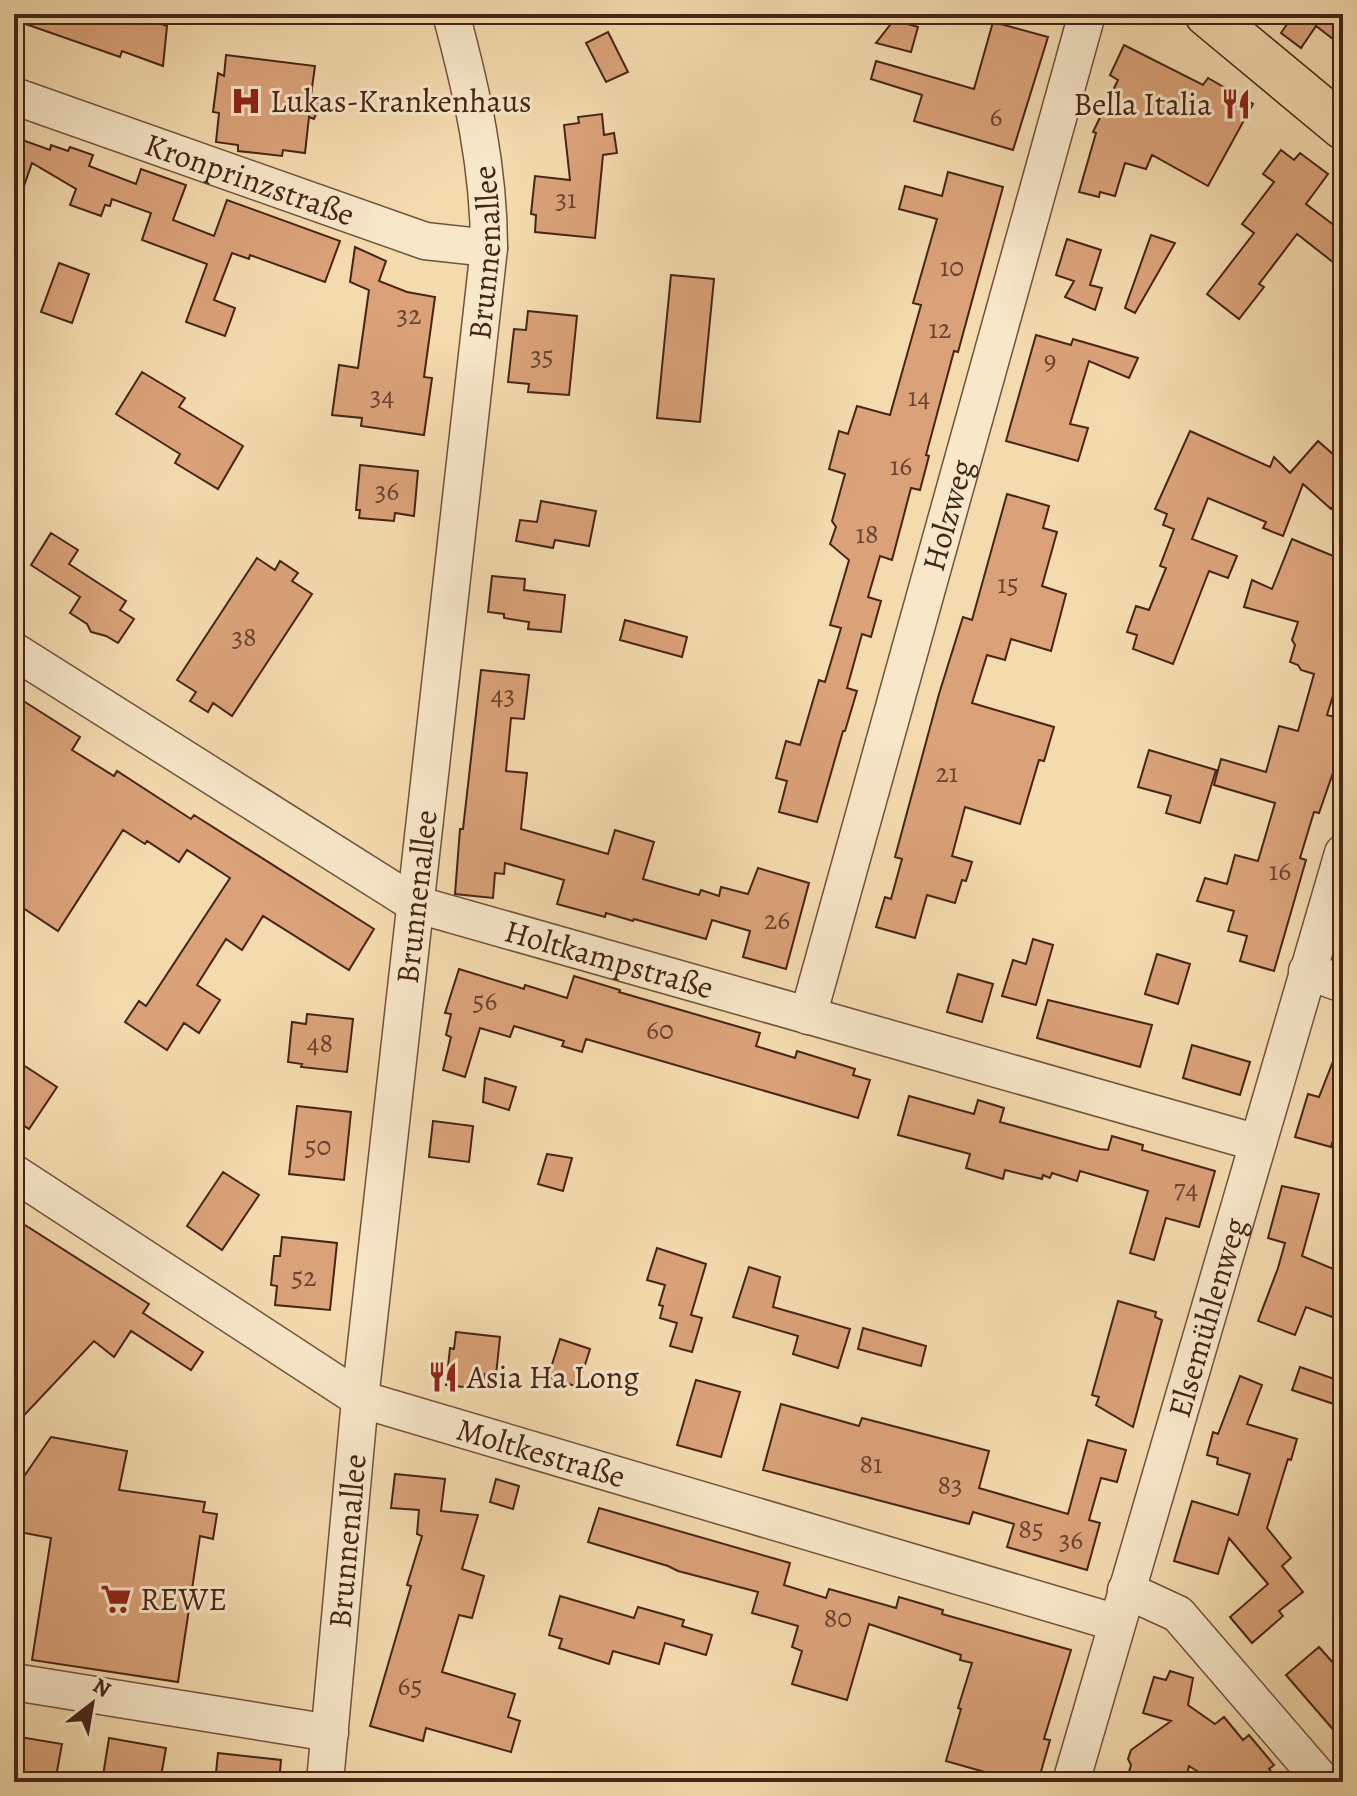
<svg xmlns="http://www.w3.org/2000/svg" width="1357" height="1796" font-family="Alegreya,serif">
<rect width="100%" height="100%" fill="#f4dbae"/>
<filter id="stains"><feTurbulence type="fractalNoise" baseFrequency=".0025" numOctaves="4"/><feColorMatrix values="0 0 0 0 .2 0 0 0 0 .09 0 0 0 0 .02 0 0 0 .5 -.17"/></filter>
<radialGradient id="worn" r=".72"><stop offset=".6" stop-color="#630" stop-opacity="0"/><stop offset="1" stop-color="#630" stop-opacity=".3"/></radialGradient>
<!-- building -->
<path fill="#dba279" stroke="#462417" stroke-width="2" d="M14,14H132L167,26L163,66L122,51L120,57L14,20Z
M1294,14H1343V24L1333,39L1316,26L1301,48L1281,33Z
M894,20L918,27L911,52L876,43Z
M993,22L1048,37L1013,150L914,121L922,95L871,79L876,61L974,89Z
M608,32L628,72L606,82L586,43Z
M1124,45L1203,85L1208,78L1253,104L1208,186L1152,155L1146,169L1125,163L1115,196L1100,192L1099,197L1079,192L1096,133L1093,132L1118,80L1110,75Z
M226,55L315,66L311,95L322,99L314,119L309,117L305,153L283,150L282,156L238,151V145L216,142L219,113L213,112L218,73L224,76Z
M602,114L604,135L614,133L617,153L603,155L595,238L535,232L536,215L531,214L535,176L570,180L564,125L579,123L578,117Z
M14,137L50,150L51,145L68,151L70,147L93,155L89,166L136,184L141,169L186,185L173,220L214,236L227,200L340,241L325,282L250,255L249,259L232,253L214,300L235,308L225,336L186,322L207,264L142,240L151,213L112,199L110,206L105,205L101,216L70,205L76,189L32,163L17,206L14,205Z
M1281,150L1294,160L1300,153L1328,174L1306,204L1343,232V270L1297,234L1259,284L1264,287L1239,319L1207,294L1254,233L1242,224L1274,182L1263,174Z
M948,172L1003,187L958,352L954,351L926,455L929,456L920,490L911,488L892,560L880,556L868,597L881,601L871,637L862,634L847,688L857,691L845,731H843L817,822L779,812L787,781L776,778L786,741L800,745L819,680L825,682L841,628L830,625L849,560L830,544L836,527L832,521L845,474L829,469L839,431L848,434L857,406L890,415L921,305L913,303L937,219L899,209L905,186L942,196Z
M1151,235L1175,243L1135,313L1125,308Z
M1067,239L1101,250L1090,285L1102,288L1095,310L1065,297L1074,281L1056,275Z
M355,247L386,261L379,281L407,292L435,297L424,377L432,378L424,435L361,426L362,418L332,415L339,365L358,368L369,290L350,282Z
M59,263L89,274L72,323L41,312Z
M671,275L714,279L700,422L657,418Z
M528,311L577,316L569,395L528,392L529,384L508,382L514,329L526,330Z
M1036,335L1071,345L1073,339L1138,358L1129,378L1089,361L1070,424L1088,428L1078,461L1006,441Z
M142,372L185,398L179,407L243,446L218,489L175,463L180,454L116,414Z
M1190,431L1270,467L1274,457L1290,473L1318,441L1343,463V496L1331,509L1303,484L1283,536L1263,528L1266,522L1208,498L1192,539L1237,556L1228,578L1209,571L1173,664L1133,649L1137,635L1127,632L1136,606L1149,610L1166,568L1160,566L1174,529L1163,525L1167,514L1155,509Z
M360,465L418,471L414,516L395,513L394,521L359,518L360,510H356Z
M1007,494L1049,506L1043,528L1057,532L1042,586L1066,594L1051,651L1011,639L1005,660L987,655L972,703L1054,727L1044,761L1039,760L1020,824L965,807L952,856L972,862L966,881L962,880L955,903L927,895L915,938L876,927L885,897L891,899L902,859L895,857L939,694L963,617L972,620Z
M541,501L596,511L589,546L555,540L553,548L516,541L520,520L537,522Z
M51,533L78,550L69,564L126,601L120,610L134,619L118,643L106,636L91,632L87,624L70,613L80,597L31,565Z
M1292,539L1343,560V664L1327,715L1343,719V744L1319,813L1314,812L1300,858L1306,860L1274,971L1240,961L1247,936L1228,931L1234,911L1197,901L1205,878L1227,884L1235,855L1258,861L1275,803L1214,785L1221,759L1266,772L1279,726L1298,731L1314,674L1301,670L1298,665L1290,662L1295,645L1292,640L1298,622L1244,607L1252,580L1272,589Z
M257,558L275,570L280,561L298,573L292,581L312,594L232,716L213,703L208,712L190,701L196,692L177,680Z
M492,576L525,579L524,590L565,595L561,632L528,629L529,622L504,618V614L488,612Z
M625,620L687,637L682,657L620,640Z
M481,670L529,675L524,719L511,718L506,771L527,773L521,829L608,854L615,830L654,842L643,879L699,895L701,890L719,896L721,887L748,894L758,868L809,883L786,969L743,957L750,931L712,920L706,939L634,919L633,921L606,913L605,917L557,904L564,880L505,863L504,874L495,873L493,898L455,894L460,829H463Z
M14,695L80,737L72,750L114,776L117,771L191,819L194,815L374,929L349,970L263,916L242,950L226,939L197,985L220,1000L199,1033L184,1023L167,1050L125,1022L139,1001L146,1006L230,878L187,850L179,862L147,841L145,844L123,830L58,931L14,902Z
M1149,750L1216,770L1200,823L1166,813L1171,796L1138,787Z
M1033,939L1053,945L1036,1005L1002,996L1013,960L1026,964Z
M1157,954L1190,964L1178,1004L1145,994Z
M459,969L524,989L525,985L567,998L574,976L620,990L619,992L760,1033L756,1046L795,1058L797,1051L855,1069L853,1075L870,1080L858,1118L586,1039L582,1052L562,1046L564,1041L514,1026L510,1037L480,1028L465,1077L443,1070L451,1037L446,1035L451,1014L445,1013Z
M958,974L993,984L982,1022L947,1012Z
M1048,1000L1152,1025L1140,1067L1037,1038Z
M307,1014L353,1019L347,1072L301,1067L302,1064L288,1062L292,1022L306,1024Z
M1341,1041L1343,1108L1331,1147L1295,1137L1308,1094L1319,1097Z
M1192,1045L1250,1062L1240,1095L1183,1078Z
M14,1059L57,1087L29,1129L14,1119Z
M485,1078L516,1087L509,1110L483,1102Z
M909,1096L974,1114L978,1100L1004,1108L1000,1122L1099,1149L1108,1150L1112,1136L1143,1145L1142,1150L1215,1171L1199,1227L1166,1218L1154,1260L1130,1253L1148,1191L1080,1171L1077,1181L1052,1173L1050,1178L1043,1175L1042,1179L1005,1170L1003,1179L966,1168L970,1154L898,1135Z
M297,1106L351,1112L344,1180L289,1174Z
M433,1121L473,1126L469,1162L429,1157Z
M547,1154L572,1158L563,1191L538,1184Z
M223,1172L259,1195L222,1250L187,1226Z
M1282,1186L1319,1194L1302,1256L1343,1273V1321L1306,1307L1295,1335L1258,1321L1278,1268L1285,1243L1268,1238Z
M14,1218L149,1304L143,1313L203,1352L191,1370L131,1331L114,1357L94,1341L14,1426Z
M282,1237L337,1243L330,1310L275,1305L277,1286L271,1285L274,1256H280Z
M657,1248L706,1264L691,1315L702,1318L692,1352L670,1346L677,1323L660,1318L663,1306L659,1305L665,1285L647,1280Z
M749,1267L780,1277L773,1307L850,1329L838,1368L793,1354L798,1336L733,1317Z
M1118,1301L1156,1312L1155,1317L1162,1320L1133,1427L1096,1405L1099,1397L1092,1395Z
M863,1328L926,1346L921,1366L858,1349Z
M456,1332L500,1337L496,1375L485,1374L482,1389L446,1385L450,1348L454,1349Z
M560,1339L590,1349L578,1387L548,1377Z
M1300,1367L1343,1382V1407L1292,1390Z
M1240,1376L1262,1385L1247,1424L1297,1439L1291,1460L1288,1459L1267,1528L1291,1558L1282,1566L1303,1592L1279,1611L1283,1616L1252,1643L1230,1617L1268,1584L1229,1538L1218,1574L1174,1561L1192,1501L1238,1515L1250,1474L1217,1464L1218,1458L1207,1455L1213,1432L1218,1434Z
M696,1380L740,1392L721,1457L677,1445Z
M781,1404L859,1426L862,1418L989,1451L979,1488L1068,1514L1088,1440L1126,1450L1117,1482L1101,1478L1089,1520L1100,1523L1087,1570L1007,1547L1014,1524L973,1512L969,1524L763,1470Z
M51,1437L127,1451L119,1490L205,1502L203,1512L217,1514L213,1539L200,1536L178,1682L32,1660L51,1538L14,1531V1491Z
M395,1474L445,1479L441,1511L478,1515L462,1569L484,1576L472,1618L459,1615L442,1672L515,1694L508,1717L520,1721L511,1752L426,1728L423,1741L370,1726L411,1586L407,1585L422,1536L417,1534L419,1510L391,1508Z
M496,1479L519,1486L513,1509L490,1502Z
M599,1508L790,1563L784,1585L826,1598L829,1589L896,1608L899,1597L943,1610L942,1614L1071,1650L1044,1739L1050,1740L1038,1782H1020L946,1761L961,1709L958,1708L972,1663L960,1660L961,1655L869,1624L847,1700L792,1684L802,1651L792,1647L798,1626L752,1613L758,1592L678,1571L668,1566L588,1542Z
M560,1596L634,1618L638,1607L684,1620L682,1626L712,1635L706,1655L665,1643L659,1664L613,1651L609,1664L559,1648L562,1639L549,1635Z
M1319,1647L1343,1674V1741L1286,1675Z
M1170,1671L1193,1678L1188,1705L1215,1724L1224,1717L1243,1740L1249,1735L1274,1765L1269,1769L1280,1782H1214L1189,1766L1185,1782H1126L1131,1765L1128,1759L1131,1750L1171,1721L1143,1713L1154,1677L1166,1680Z
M14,1736L62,1744L55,1782H14Z
M109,1738L166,1748L160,1782H102Z
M218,1753L281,1760L279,1782H215Z"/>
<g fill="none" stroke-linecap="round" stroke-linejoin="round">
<!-- minor casing -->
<g stroke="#72523d" stroke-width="39">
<g id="minor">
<path id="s1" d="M14,96L425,241L489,248"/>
<path id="s2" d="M14,651L415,904L1258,1143"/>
<path d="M1307,971L1343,984"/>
<path id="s3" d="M808,1016L1087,14"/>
<path id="s4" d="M14,1173L360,1399L1117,1623"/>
<path d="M1126,1590L1178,1614L1323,1782"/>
<path d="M14,1682L330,1733"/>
<path id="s5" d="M325,1782L360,1399L489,248C489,167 472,92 451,14"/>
<path id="s6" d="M1071,1782L1343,853"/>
</g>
</g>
<!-- major casing -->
<g stroke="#462417" stroke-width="47">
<path id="major" d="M1207,14L1343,127"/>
</g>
<!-- minor -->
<use href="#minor" stroke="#f8e8ca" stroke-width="36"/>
<!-- major -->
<use href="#major" stroke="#f4dbae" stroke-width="44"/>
</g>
<!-- icons -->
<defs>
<g id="hospital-bare" transform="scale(2.4)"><path d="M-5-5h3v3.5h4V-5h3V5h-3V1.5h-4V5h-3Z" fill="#8f2418" stroke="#f8e8ca" stroke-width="2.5" paint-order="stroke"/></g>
<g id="restaurant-bare" transform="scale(2.4)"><path d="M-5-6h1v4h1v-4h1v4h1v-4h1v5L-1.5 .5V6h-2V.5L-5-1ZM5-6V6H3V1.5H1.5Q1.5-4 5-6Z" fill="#8f2418" stroke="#f8e8ca" stroke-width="2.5" paint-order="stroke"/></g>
<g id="supermarket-bare" transform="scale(2.4)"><path d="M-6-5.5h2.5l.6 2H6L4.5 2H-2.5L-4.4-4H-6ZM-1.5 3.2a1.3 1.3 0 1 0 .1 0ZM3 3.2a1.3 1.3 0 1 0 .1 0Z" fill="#8f2418" stroke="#f8e8ca" stroke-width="2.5" paint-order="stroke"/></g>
</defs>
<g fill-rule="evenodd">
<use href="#hospital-bare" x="246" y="101"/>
<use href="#restaurant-bare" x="1236" y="104"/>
<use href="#restaurant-bare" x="443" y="1377"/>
<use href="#supermarket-bare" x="116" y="1599"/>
</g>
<g text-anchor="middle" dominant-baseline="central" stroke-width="6" stroke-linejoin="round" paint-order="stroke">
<!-- number labels -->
<g font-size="28" fill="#6b4430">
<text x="996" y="117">6</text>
<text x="566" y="199">31</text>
<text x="952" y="267">10</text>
<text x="409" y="315">32</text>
<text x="940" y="329">12</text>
<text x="542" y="356">35</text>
<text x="1050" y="360">9</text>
<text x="382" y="396">34</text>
<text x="919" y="397">14</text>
<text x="901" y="466">16</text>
<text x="387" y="491">36</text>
<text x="867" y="534">18</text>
<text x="1008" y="584">15</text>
<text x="244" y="637">38</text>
<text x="503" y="695">43</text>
<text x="947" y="773">21</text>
<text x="1280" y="871">16</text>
<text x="777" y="920">26</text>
<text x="485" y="1001">56</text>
<text x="660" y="1030">60</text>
<text x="320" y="1043">48</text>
<text x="318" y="1146">50</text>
<text x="1186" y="1189">74</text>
<text x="304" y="1277">52</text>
<text x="871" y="1464">81</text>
<text x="950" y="1485">83</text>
<text x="1031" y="1529">85</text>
<text x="1071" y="1540">36</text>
<text x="838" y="1618">80</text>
<text x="410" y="1686">65</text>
</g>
<!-- poi labels -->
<g font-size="32" fill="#462417" stroke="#f8e8ca" text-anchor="start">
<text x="270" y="101">Lukas-Krankenhaus</text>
<text x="1212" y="104" text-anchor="end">Bella Italia</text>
<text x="467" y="1377">Asia Ha Long</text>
<text x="140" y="1599">REWE</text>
</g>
<!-- street labels -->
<g font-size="32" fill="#462417" stroke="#f8e8ca">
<text stroke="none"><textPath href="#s1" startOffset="250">Kronprinzstraße</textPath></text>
<text stroke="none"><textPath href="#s5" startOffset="1538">Brunnenallee</textPath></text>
<text stroke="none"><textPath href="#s3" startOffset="520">Holzweg</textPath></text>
<text stroke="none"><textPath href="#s5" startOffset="890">Brunnenallee</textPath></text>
<text stroke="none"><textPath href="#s2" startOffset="676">Holtkampstraße</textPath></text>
<text stroke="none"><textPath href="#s6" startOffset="484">Elsemühlenweg</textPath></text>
<text stroke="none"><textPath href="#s4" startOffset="602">Moltkestraße</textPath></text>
<text stroke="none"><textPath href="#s5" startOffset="242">Brunnenallee</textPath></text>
</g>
</g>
<!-- margin -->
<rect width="1357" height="1796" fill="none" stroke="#f4dbae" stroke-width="48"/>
<rect x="16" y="16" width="1325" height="1764" fill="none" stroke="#462417" stroke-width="4"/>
<rect x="24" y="24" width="1309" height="1748" fill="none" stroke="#462417" stroke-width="2"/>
<!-- north arrow -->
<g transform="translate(92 1704) rotate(31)" stroke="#f8e8ca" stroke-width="6" paint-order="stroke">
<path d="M0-6L14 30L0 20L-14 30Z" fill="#462417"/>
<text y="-12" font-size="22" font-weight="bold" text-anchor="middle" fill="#462417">N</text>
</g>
<rect width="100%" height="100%" filter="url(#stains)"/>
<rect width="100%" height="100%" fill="url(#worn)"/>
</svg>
